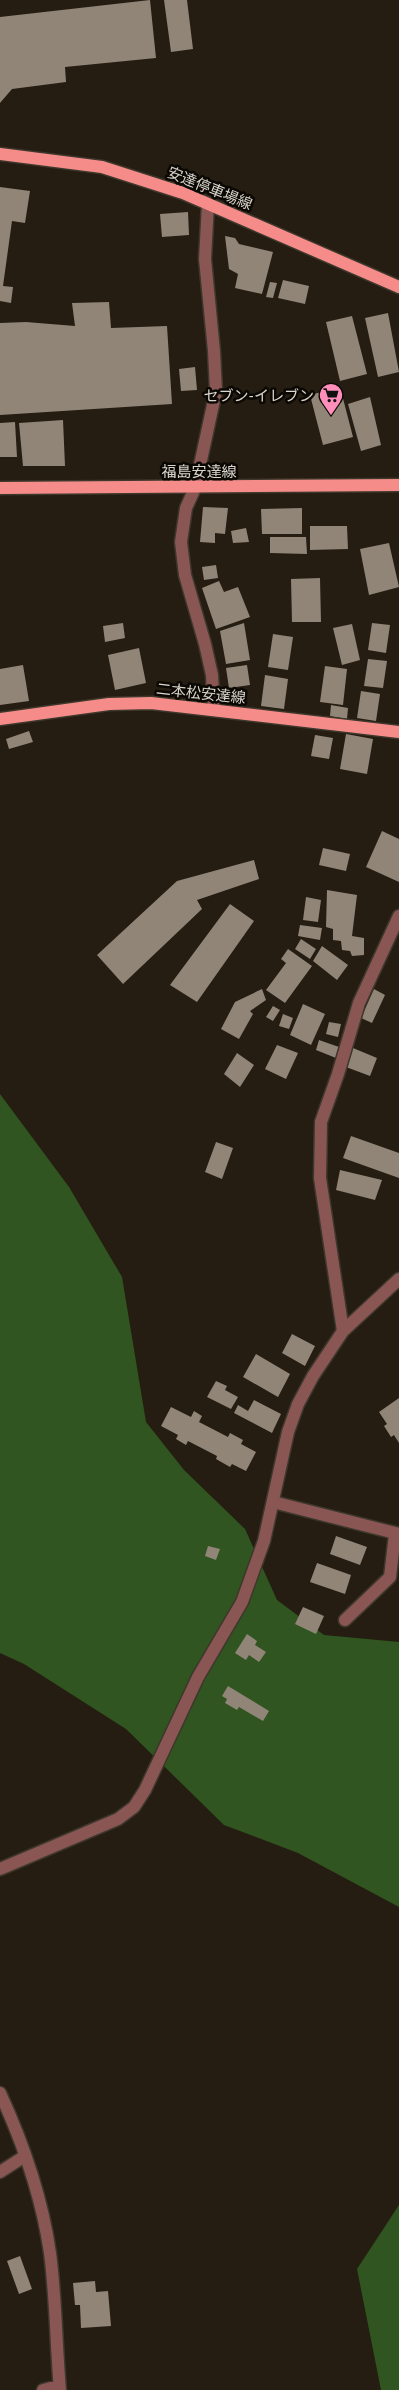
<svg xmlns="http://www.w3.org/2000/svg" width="399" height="2390" font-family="'PT Sans','Noto Sans JP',sans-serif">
<rect width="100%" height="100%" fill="#251d11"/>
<!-- forest -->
<path fill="#305520" d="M0,1094L69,1187L122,1277L146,1422L184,1470L245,1529L277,1600L324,1635L399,1642V1907L298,1853L224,1825L126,1729L24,1664L0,1653Z
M399,2205V2390H381L357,2269Z"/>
<!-- building -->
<path fill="#918578" d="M150,0L156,58L65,67L66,82L12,89L0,103V17Z
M164,0H187L193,49L171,52Z
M0,187L30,191L25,223L12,221L3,286L13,287L11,303L0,301Z
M188,212L189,235L162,237L160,214Z
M225,236L235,238L239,244L273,252L262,294L235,288L238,274L229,269Z
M283,280L309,286L305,304L278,298Z
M270,282L277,283L273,298L266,297Z
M109,302L111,328L167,326L172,404L0,415V323L26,322L75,326L72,303Z
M388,313L399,372L378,377L365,318Z
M352,316L367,374L340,381L326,322Z
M195,367L197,390L181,391L179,369Z
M340,387L353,437L323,445L310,395Z
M370,397L381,445L361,451L348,404Z
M63,420L65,466H23L19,423Z
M15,422L17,457H0V423Z
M203,507L228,508L225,534L215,533V543L200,542Z
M302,508V534H262L261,509Z
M310,526H347L348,549L310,550Z
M246,528L249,542L233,543L231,531Z
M270,537H306L307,554L270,553Z
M389,543L399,587L369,595L360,549Z
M216,565L218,578L204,580L202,567Z
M320,578L321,622H292L291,579Z
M219,581L224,592L238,587L250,617L216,629L202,588Z
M123,623L125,638L105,642L103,626Z
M244,623L250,660L226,664L220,631Z
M372,623L390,625L386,653L368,650Z
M352,624L360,660L342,665L333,628Z
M273,634L293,637L288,670L268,667Z
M139,648L146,683L115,690L108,655Z
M368,659L387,661L383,688L364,686Z
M23,665L29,701L0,705V669Z
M247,665L250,685L229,688L226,668Z
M325,666L347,669L343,705L320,702Z
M265,675L288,679L284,709L261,706Z
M361,691L380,694L376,721L357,718Z
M331,705L348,708L347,719L330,716Z
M29,731L33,742L9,749L6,739Z
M346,734L373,739L367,774L340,769Z
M315,735L333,738L329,759L311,756Z
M382,831L399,839V882L366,867Z
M323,848L350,854L346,871L319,865Z
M254,860L259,879L197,900L202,909L123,984L97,955L177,881Z
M327,890L357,895L352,936L364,938V955L352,956L350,951L342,950L341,941L333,940V929L326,927Z
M306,897L321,900L318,922L303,920Z
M230,904L254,921L197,1002L170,985Z
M300,925L322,928L320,940L298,936Z
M301,939L316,949L310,959L295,949Z
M322,946L348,965L337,980L313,961Z
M288,949L312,966L285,1003L266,990L286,963L281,959Z
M262,989L266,1000L250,1011L253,1014L239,1039L221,1029L235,1002Z
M374,989L385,995L372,1023L361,1018Z
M303,1004L325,1014L311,1045L290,1035Z
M273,1006L280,1010L273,1021L266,1017Z
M283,1014L293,1018L289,1029L279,1026Z
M329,1022L341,1024L338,1037L326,1034Z
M319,1040L339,1047L336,1058L316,1050Z
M277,1045L298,1053L286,1079L265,1069Z
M353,1048L377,1058L370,1076L346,1067Z
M237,1053L254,1065L240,1087L224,1074Z
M351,1136L399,1153V1178L343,1158Z
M216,1142L233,1148L222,1179L205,1172Z
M340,1170L382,1180L375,1200L336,1190Z
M292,1334L315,1346L305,1366L282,1353Z
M256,1354L290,1374L278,1397L243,1377Z
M216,1381L227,1386L225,1390L238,1397L231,1409L207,1397Z
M399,1398V1443L394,1435L391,1437L384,1426L387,1424L379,1412Z
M254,1400L281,1414L272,1433L234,1413L238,1405L248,1411Z
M171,1407L191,1417L194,1411L202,1416L199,1422L228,1437L230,1433L243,1440L241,1444L256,1452L246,1471L232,1464L230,1467L216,1459L217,1456L188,1441L186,1445L176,1439L178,1435L161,1426Z
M336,1536L367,1547L360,1565L330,1554Z
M208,1546L220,1549L216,1560L205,1556Z
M317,1563L351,1575L345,1594L310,1582Z
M303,1607L324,1616L316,1634L295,1624Z
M247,1634L257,1641L255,1645L266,1652L259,1662L249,1655L246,1660L235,1653Z
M228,1686L269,1711L263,1721L239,1707L237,1710L225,1703L227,1699L222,1696Z
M20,2256L32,2289L19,2294L7,2261Z
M95,2281L96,2292L108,2291L111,2326L81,2328L80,2305H75L73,2283Z"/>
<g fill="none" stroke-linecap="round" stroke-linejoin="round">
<!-- minor casing -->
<g stroke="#3e372b" stroke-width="15">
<path id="minor" d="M208,204L205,259L214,351L216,391L195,488L186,508L181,542L185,575L205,644L212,675L214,710
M343,1331L320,1178L321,1122L338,1074L359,1003L399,916
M273,1502L399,1534
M345,1620L390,1577L395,1534
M0,1869L118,1819L134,1807L145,1790L198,1677L242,1602L264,1541L288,1432L298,1404L313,1376L343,1331L399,1279
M0,2093C23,2143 42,2198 50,2253C56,2298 56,2345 60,2390
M0,2172L25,2156
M43,2390L59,2386"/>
</g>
<!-- major casing -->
<g stroke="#3e372b" stroke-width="15">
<path id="major" d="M0,154L102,167L183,193L399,287
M0,488L399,485
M0,719L109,704L151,703L399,732"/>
</g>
<!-- minor -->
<use href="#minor" stroke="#895654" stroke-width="12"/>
<!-- major -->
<use href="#major" stroke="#f68c8a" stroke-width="12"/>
</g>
<!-- icons -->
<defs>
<g id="supermarket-pin" transform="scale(1.25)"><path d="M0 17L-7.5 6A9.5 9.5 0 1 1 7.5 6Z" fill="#ff8eba" stroke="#0b0804"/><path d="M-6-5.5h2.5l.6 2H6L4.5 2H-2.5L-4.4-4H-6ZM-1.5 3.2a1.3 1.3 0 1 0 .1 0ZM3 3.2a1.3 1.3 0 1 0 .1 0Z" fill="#111"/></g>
</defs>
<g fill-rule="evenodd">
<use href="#supermarket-pin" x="331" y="395"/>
</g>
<g text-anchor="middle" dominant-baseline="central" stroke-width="5" stroke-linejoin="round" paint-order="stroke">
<!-- street labels -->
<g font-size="15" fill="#dad5cd" stroke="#0b0804">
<text transform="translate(210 188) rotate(22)">安達停車場線</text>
<text x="199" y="471">福島安達線</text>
<text transform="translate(201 693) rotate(6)">二本松安達線</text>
</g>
<!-- poi labels -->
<g font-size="15" fill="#dad5cd" stroke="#0b0804" text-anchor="end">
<text x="314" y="395">セブン-イレブン</text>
</g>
</g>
</svg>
